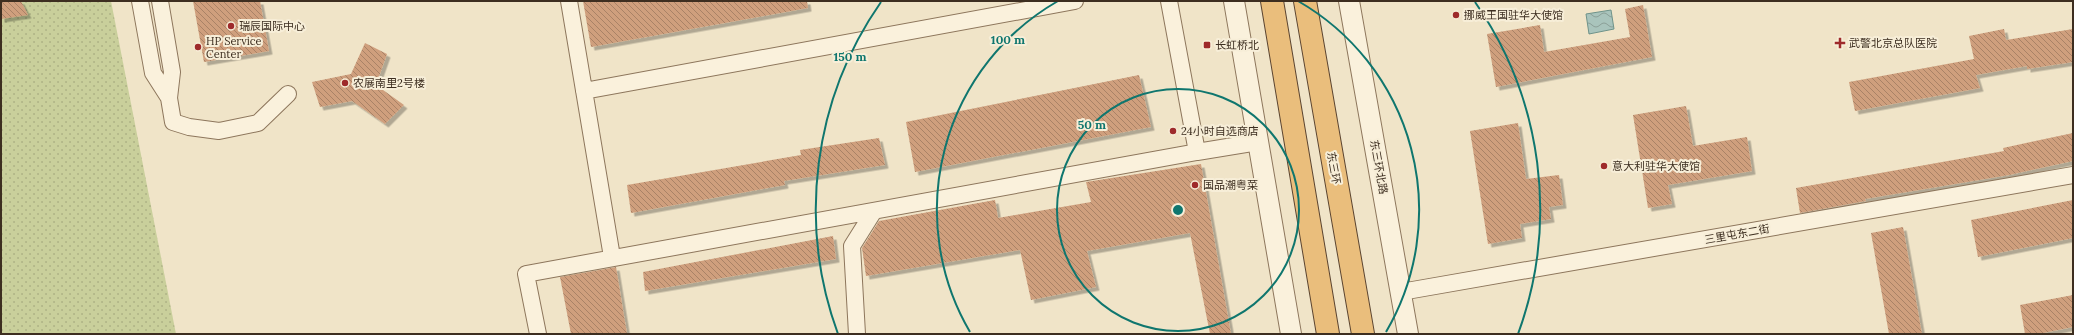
<svg xmlns="http://www.w3.org/2000/svg" width="2074" height="335" font-family="Lora,'Noto Sans SC',serif">
<defs>
<pattern id="green-dots" width="8" height="8" patternUnits="userSpaceOnUse"><rect width="8" height="8" fill="#c9cf9b"/><path d="M2 2h.1M6 6h.1" fill="none" stroke="#aeb285" stroke-width="1.8" stroke-linecap="round"/></pattern>
<pattern id="water-waves" width="16" height="10" patternUnits="userSpaceOnUse"><rect width="16" height="10" fill="#a9c4bc"/><path d="M0 5q4-4 8 0t8 0" fill="none" stroke="#8ba098"/></pattern>
<pattern id="building-back-hatch" width="6" height="6" patternUnits="userSpaceOnUse"><rect width="6" height="6" fill="#cf9f7d"/><path d="M-1 5l2 2M0 0l6 6M5-1l2 2" fill="none" stroke="#a98266"/></pattern>
<filter id="shadow"><feDropShadow dx="3.5" dy="3.5" stdDeviation="0" flood-color="#0004"/></filter>
</defs>
<rect width="100%" height="100%" fill="#f0e4c8"/>
<!-- green -->
<path fill="url(#green-dots)" d="M1,1H111L176,334H1Z"/>
<!-- water -->
<path fill="url(#water-waves)" stroke="#6f938a" d="M1611,10L1614,29L1589,34L1586,14Z"/>
<!-- building -->
<path fill="url(#building-back-hatch)" filter="url(#shadow)" d="M1,1H21L28,15L1,19Z
M193,1H260L269,51L204,62Z
M583,1H807L808,8L591,47Z
M1643,5L1652,57L1496,87L1487,34L1540,25L1544,52L1630,37L1625,9Z
M2004,29L2006,40L2073,29V62L2027,69V66L1976,75L1980,88L1855,111L1849,82L1974,59L1969,36Z
M365,43L387,54L376,85L404,105L385,124L352,101L320,107L312,82L351,74Z
M1139,75L1151,127L915,172L906,122Z
M1686,106L1693,146L1747,137L1752,171L1668,185L1672,204L1648,208L1633,115Z
M1518,123L1526,179L1559,175L1563,205L1549,207L1551,219L1520,224L1522,238L1488,244L1470,131Z
M2073,133V161L2009,175L1865,199L1866,201L1800,213L1796,188L2004,151L2003,148Z
M879,138L885,165L784,181L785,185L631,213L627,185L801,155L800,150Z
M1201,164L1231,334H1210L1190,233L1087,251L1096,287L1031,300L1020,250L866,276L862,248L879,221L995,200L998,218L1091,202L1086,182Z
M2073,200V238L1978,257L1971,220Z
M1903,227L1922,334H1889L1871,233Z
M833,236L836,259L645,291L643,272Z
M616,267L627,334H571L560,277Z
M2073,295V327L2038,334H2025L2020,305Z"/>
<g fill="none" stroke-linecap="round" stroke-linejoin="round">
<!-- minor casing -->
<g stroke="#8d765c" stroke-width="18">
<path id="minor" d="M140,1L153,73L169,98
M160,1L172,72L169,98L173,122L189,127L219,131L258,123L288,94
M569,1L612,257
M584,91L1075,1
M1197,152L1258,142
M1401,292L2073,175
M538,334L526,274L1197,152L1169,1
M857,334L852,246L874,211"/>
</g>
<!-- tertiary casing -->
<g stroke="#8d765c" stroke-width="22">
<path id="tertiary" d="M1234,1L1291,334
M1349,1L1408,334"/>
</g>
<!-- trunk casing -->
<g stroke="#5b4430" stroke-width="24">
<path id="trunk" d="M1272,1L1328,334
M1305,1L1363,334"/>
</g>
<!-- minor -->
<use href="#minor" stroke="#faf1dc" stroke-width="16"/>
<!-- tertiary -->
<use href="#tertiary" stroke="#faf1dc" stroke-width="20"/>
<!-- trunk -->
<use href="#trunk" stroke="#eabe7c" stroke-width="22"/>
</g>
<!-- distance rings -->
<g fill="none" stroke="#0f766e" stroke-width="2">
<circle cx="1178" cy="210" r="121"/>
<path d="M970 332A241 241 0 0 1 1058 1M1298 1A241 241 0 0 1 1386 332"/>
<path d="M838 334A362 362 0 0 1 881 2M1475 2A362 362 0 0 1 1518 334"/>
</g>
<!-- markers -->
<g fill="#9e2a2b" stroke="#f7eed8" stroke-width="1.5">
<circle cx="1456" cy="15" r="4"/>
<circle cx="231" cy="26" r="4"/>
<path d="M1838 37h4v4h4v4h-4v4h-4v-4h-4v-4h4z"/>
<rect x="1203" y="41" width="8" height="8" rx="2"/>
<circle cx="198" cy="47" r="4"/>
<circle cx="345" cy="83" r="4"/>
<circle cx="1173" cy="131" r="4"/>
<circle cx="1604" cy="166" r="4"/>
<circle cx="1195" cy="185" r="4"/>
</g>
<g text-anchor="middle" dominant-baseline="central" stroke-width="4" stroke-linejoin="round" paint-order="stroke">
<!-- poi labels -->
<g font-size="11" fill="#3d2e20" stroke="#f7eed8" text-anchor="start">
<text x="1464" y="15">挪威王国驻华大使馆</text>
<text x="239" y="26">瑞辰国际中心</text>
<text x="206" y="41">HP Service<tspan x="206" dy="13">Center</tspan></text>
<text x="1849" y="43">武警北京总队医院</text>
<text x="1215" y="45">长虹桥北</text>
<text x="353" y="83">农展南里2号楼</text>
<text x="1181" y="131">24小时自选商店</text>
<text x="1612" y="166">意大利驻华大使馆</text>
<text x="1203" y="185">国品潮粤菜</text>
</g>
<!-- street labels -->
<g font-size="11" fill="#3d2e20" stroke="#f7eed8">
<text transform="translate(1379 167) rotate(80)">东三环北路</text>
<text transform="translate(1334 168) rotate(80)">东三环</text>
<text transform="translate(1737 234) rotate(-10)">三里屯东二街</text>
</g>
</g>
<circle cx="1178" cy="210" r="6" fill="#0f766e" stroke="#f7eed8" stroke-width="2"/>
<g font-size="12" text-anchor="middle" font-weight="bold" fill="#0f766e" stroke="#f7eed8" stroke-width="4" stroke-linejoin="round" paint-order="stroke">
<text x="1008" y="44">100 m</text>
<text x="850" y="61">150 m</text>
<text x="1092" y="129">50 m</text>
</g>
<!-- border -->
<rect width="2074" height="335" fill="none" stroke="#3d2e20" stroke-width="4"/>
</svg>
